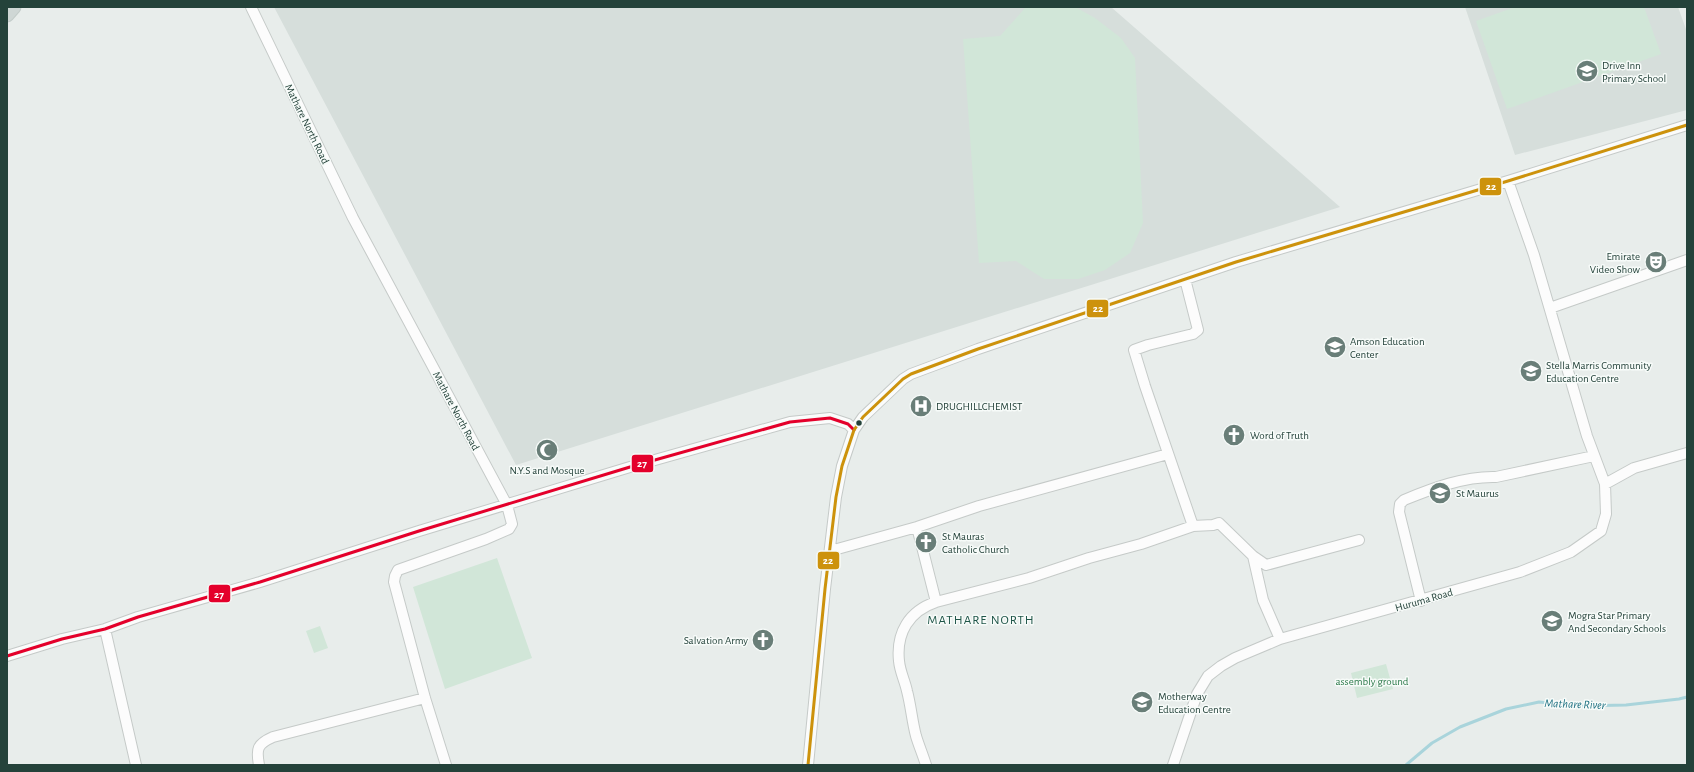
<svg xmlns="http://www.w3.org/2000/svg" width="1694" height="772" font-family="'Alegreya Sans',sans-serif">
<rect width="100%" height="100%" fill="#e8edeb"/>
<!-- built -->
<path fill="#d6dedb" d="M274,7H1111L1340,207L516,465Z
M1465,7H1678L1687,32V110L1515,155Z"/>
<!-- green -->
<path fill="#d1e6d8" d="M1026,7H1075L1095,18L1121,38L1135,58L1143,223L1130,253L1105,270L1078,279H1044L1016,261L979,263L963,39L1000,36Z
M1515,7H1644L1661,54L1507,109L1476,21Z
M497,558L532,658L445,689L413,587Z
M320,626L328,648L314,653L306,631Z
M1386,664L1393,689L1357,698L1351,673Z"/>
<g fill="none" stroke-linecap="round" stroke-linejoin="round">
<!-- stream -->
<path stroke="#a9d4db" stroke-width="3" d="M1406,765L1432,743L1460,727L1506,709L1539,702L1578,706L1626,705L1679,699L1687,697"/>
<!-- minor casing -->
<g stroke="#c5cac8" stroke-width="12">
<path id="minor" d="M251,7L353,218L507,505L512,524L509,529L486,539L398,570L395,576L394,582L425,698L446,765
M1185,279L1198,330L1193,334L1148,345L1134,350L1145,386L1193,526
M1550,308L1687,260
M1605,484L1634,468L1687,453
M917,527L936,602C909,611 896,633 899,661C900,672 905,681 907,691C911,706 912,721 916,736C919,746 923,755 926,765
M830,551L917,527L979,506L1168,454
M1253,556L1263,600L1280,639
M1421,601L1399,512L1400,504L1404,500C1433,488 1465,476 1496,477L1594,456
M936,602L1029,578L1089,558L1141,544L1193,526L1213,525L1219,523L1253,556L1266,565L1359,540
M105,629L136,765
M7,656L62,639L105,629L138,617L260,582L419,531L630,467L790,422L830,418L848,424L854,430
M259,765C256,749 257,744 273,737L425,698
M808,765L825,589L836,497L842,466L854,430L863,417L903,379L911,374L978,349L1236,262L1508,181L1687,125
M1173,765L1197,694L1208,676L1221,666L1235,658L1280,639L1520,572L1571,552L1601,531L1606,514L1605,484L1587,436L1534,255L1508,181"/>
</g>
<!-- major casing -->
<g stroke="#c3ccc9" stroke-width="15">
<path id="major" d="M7,15L14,7"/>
</g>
<!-- minor -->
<use href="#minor" stroke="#fcfcfc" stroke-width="10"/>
<!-- major -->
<use href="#major" stroke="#cfd7d5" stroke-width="13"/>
<!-- bus-1 casing -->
<g stroke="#f7fbf9" stroke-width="6">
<path id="bus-1" d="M7,656L62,639L105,629L138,617L260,582L419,531L630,467L790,422L830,418L848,424L854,430"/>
</g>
<!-- bus-2 casing -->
<g stroke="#f7fbf9" stroke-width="6">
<path id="bus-2" d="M808,765L825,589L836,497L842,466L854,430L863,417L903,379L911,374L978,349L1236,262L1508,181L1687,125"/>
</g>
<!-- bus-1 -->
<use href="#bus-1" stroke="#e4002b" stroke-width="3"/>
<!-- bus-2 -->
<use href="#bus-2" stroke="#cd920c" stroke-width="3"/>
</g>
<!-- icons -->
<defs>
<g id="school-disc" transform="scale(1.15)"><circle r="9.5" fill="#697e78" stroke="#f7fbf9"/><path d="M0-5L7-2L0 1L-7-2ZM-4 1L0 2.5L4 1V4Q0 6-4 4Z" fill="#fff"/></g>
<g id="theatre-disc" transform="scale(1.15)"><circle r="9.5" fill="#697e78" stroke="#f7fbf9"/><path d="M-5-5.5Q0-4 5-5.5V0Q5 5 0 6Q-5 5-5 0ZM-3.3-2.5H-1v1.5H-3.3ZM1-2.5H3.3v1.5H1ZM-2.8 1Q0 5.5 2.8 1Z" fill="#fff"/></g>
<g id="hospital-disc" transform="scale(1.15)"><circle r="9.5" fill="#697e78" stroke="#f7fbf9"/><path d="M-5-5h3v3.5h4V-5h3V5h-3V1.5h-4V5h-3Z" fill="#fff"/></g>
<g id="church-disc" transform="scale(1.15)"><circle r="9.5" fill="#697e78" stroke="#f7fbf9"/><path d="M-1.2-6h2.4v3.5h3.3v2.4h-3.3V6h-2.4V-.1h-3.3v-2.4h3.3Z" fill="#fff"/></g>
<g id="mosque-disc" transform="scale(1.15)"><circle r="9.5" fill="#697e78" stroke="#f7fbf9"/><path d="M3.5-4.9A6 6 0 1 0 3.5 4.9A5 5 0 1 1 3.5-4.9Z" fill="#fff"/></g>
</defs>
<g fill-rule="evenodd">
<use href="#school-disc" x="1587" y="71"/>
<use href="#theatre-disc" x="1656" y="262"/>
<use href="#school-disc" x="1335" y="347"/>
<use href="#school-disc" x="1531" y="371"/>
<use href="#hospital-disc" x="921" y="406"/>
<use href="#church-disc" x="1234" y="435"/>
<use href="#mosque-disc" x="547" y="450"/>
<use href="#school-disc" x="1440" y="493"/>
<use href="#church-disc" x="926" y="542"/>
<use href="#school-disc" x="1552" y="621"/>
<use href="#church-disc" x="763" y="640"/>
<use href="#school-disc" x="1142" y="702"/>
</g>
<!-- markers -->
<circle fill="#24423a" stroke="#f7fbf9" stroke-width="1.5" cx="859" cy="423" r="3.5"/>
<g text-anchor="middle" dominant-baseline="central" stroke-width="3" stroke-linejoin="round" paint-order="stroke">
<!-- poi labels -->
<g font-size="11" fill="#24423a" stroke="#f7fbf9" text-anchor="start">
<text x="1602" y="65">Drive Inn<tspan x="1602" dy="13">Primary School</tspan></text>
<text x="1640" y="256" text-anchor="end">Emirate<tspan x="1640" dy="13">Video Show</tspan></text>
<text x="1350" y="341">Amson Education<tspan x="1350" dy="13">Center</tspan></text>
<text x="1546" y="365">Stella Marris Community<tspan x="1546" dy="13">Education Centre</tspan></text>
<text x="936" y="406">DRUGHILLCHEMIST</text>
<text x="1250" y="435">Word of Truth</text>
<text x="547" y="470" text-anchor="middle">N.Y.S and Mosque</text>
<text x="1456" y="493">St Maurus</text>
<text x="942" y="536">St Mauras<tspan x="942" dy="13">Catholic Church</tspan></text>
<text x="1568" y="615">Mogra Star Primary<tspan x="1568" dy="13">And Secondary Schools</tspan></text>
<text x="748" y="640" text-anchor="end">Salvation Army</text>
<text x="1158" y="696">Motherway<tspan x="1158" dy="13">Education Centre</tspan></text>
</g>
<!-- street labels -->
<g font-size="11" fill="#24423a" stroke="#f7fbf9">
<text transform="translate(307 124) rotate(64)">Mathare North Road</text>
<text transform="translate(456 411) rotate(62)">Mathare North Road</text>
<text transform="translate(1424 600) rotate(-16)">Huruma Road</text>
</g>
<!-- park labels -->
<g font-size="11" fill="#2d7a4b" stroke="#f7fbf9">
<text x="1372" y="681">assembly ground</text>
</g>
<!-- water labels -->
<g font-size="12" font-style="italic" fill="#1c6f80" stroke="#f7fbf9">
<text transform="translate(1575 704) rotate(2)">Mathare River</text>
</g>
<!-- quarter labels -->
<g font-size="13" letter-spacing="1" fill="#1f5548" stroke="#f7fbf9">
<text x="981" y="620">MATHARE NORTH</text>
</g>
</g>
<g stroke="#f7fbf9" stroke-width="1.5">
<rect x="1479" y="177" width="23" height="19" rx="4" fill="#cd920c"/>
<rect x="1086" y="299" width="23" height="19" rx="4" fill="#cd920c"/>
<rect x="631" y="454" width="23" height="19" rx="4" fill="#e4002b"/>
<rect x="817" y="551" width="23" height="19" rx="4" fill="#cd920c"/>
<rect x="208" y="584" width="23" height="19" rx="4" fill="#e4002b"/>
</g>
<g font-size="11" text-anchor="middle" font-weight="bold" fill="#fff">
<text x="1491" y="190">22</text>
<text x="1098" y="312">22</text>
<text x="642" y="467">27</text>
<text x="828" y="564">22</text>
<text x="219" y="598">27</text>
</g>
<!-- border -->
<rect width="1694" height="772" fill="none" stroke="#24423a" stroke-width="16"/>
</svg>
